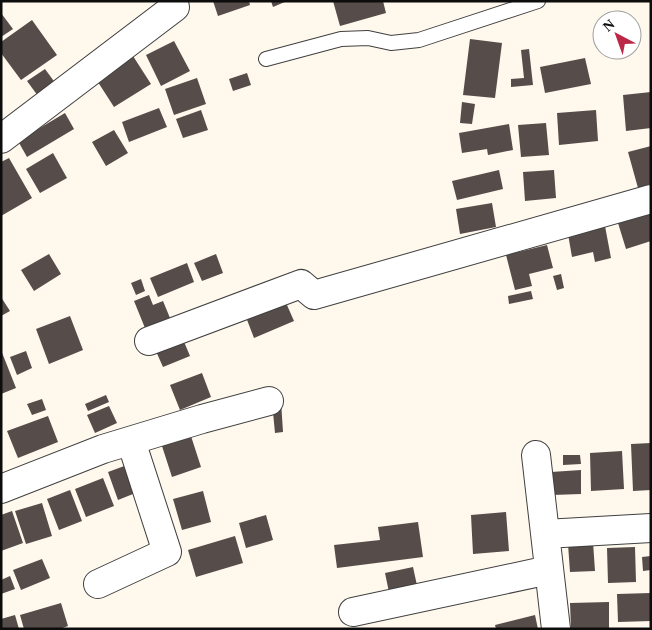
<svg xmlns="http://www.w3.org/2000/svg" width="652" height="630" font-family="'Times New Roman',serif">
<rect width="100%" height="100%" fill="#fff8ed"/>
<!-- building -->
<path fill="#564c49" d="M213,1H249L250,5L218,16Z
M271,1H287L273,7Z
M333,1H383L386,13L340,26Z
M1,13L13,29L1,37Z
M32,20L57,55L21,80L1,53V42Z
M632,25L636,39L632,40Z
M470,39L502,43L495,98L463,95Z
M174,41L190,71L161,86L146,55Z
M529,49L533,85L511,87V79L524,78L521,50Z
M133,56L151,84L114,107L96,79Z
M585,58L591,84L545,93L540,67Z
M45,69L56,84L38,96L27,81Z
M247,73L251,85L233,91L229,79Z
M197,78L206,104L174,115L165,89Z
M651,92V128L626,131L623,95Z
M462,102L475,104L472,124L460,123Z
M159,108L167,127L129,142L122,122Z
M201,110L208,130L183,138L176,119Z
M596,110L598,141L559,145L557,113Z
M65,113L74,129L27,157L18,141Z
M546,123L549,155L521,157L518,125Z
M509,124L513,150L488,155L487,149L462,153L459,133Z
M114,130L128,153L106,166L92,142Z
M651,146V184L638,188L628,152Z
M53,153L67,178L40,193L26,169Z
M9,158L32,198L1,216V162Z
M499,170L503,189L457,200L452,181Z
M554,170L556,198L525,201L523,172Z
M492,203L496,227L460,234L456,209Z
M651,213V241L626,249L618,223Z
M605,226L611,258L595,262L593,252L572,257L568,234Z
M547,245L553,268L529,274L532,286L515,290L506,255Z
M49,254L61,274L34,291L21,270Z
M216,254L223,273L202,281L194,263Z
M187,263L194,282L158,297L150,278Z
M561,274L564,288L557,290L553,276Z
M141,279L145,291L136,295L131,283Z
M531,291L533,299L509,304L508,296Z
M149,295L153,305L163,301L170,318L145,328L134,301Z
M283,296L294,321L254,338L244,312Z
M1,297L10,311L1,316Z
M70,316L83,350L49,364L36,329Z
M182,337L190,356L163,367L155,349Z
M1,350L16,388L1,394Z
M26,351L32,368L17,375L10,357Z
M202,373L211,397L180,410L170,385Z
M106,395L109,402L88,411L85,404Z
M42,399L46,410L32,415L27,404Z
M281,401L283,432L275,433L272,402Z
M109,406L117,423L95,433L87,415Z
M48,416L58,442L18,458L7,431Z
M190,433L201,467L172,477L161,443Z
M651,443V490L633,491L631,444Z
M622,451L624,489L591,491L590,453Z
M563,455H580L581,464L563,465Z
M127,465L138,492L118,500L108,472Z
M581,470V494L552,495L551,472Z
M103,478L114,506L86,517L75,489Z
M70,490L82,521L59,530L47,499Z
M203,491L211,522L182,530L173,499Z
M42,503L52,536L26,544L15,511Z
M12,511L23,543L1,551V515Z
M506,512L509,551L473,554L471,515Z
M266,515L273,540L246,548L239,523Z
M418,522L423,557L337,568L334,545L380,540L378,527Z
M235,536L243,563L196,577L188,550Z
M593,542L595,571L570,572L568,544Z
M635,547L636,582L608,583L607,548Z
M651,556V570L643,571L642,557Z
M42,559L50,578L21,590L13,570Z
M413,567L418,590L390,597L385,573Z
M10,576L15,589L1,594V580Z
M651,593V621L618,622L617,594Z
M609,602V629H571L570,603Z
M61,603L68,626L60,629H24L20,615Z
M15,615L19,629H1V619Z
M535,615L538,629H496L495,625Z"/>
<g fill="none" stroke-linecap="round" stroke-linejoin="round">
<!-- service casing -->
<g stroke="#404040" stroke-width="16">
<path id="service" d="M266,59L341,39L368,38L391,43L419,40L538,1"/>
</g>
<!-- minor casing -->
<g stroke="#404040" stroke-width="30">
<path id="minor" d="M1,139L175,7
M149,341L301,284L314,295L651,199
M536,455L556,629
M1,489L103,449L202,419L269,401
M545,534L651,528
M98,584L167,552L131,441
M353,612L549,570"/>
</g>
<!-- service -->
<use href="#service" stroke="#fff" stroke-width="14"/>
<!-- minor -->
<use href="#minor" stroke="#fff" stroke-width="28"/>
</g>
<!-- border -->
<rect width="652" height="630" fill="none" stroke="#0d0d0d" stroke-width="5"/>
<!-- north arrow -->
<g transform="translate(617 35) rotate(319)"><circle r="24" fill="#ffffff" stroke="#9e9e9e"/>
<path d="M0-4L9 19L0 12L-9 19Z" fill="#bc2647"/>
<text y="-8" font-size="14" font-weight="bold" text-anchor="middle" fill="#0d0d0d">N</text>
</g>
</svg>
